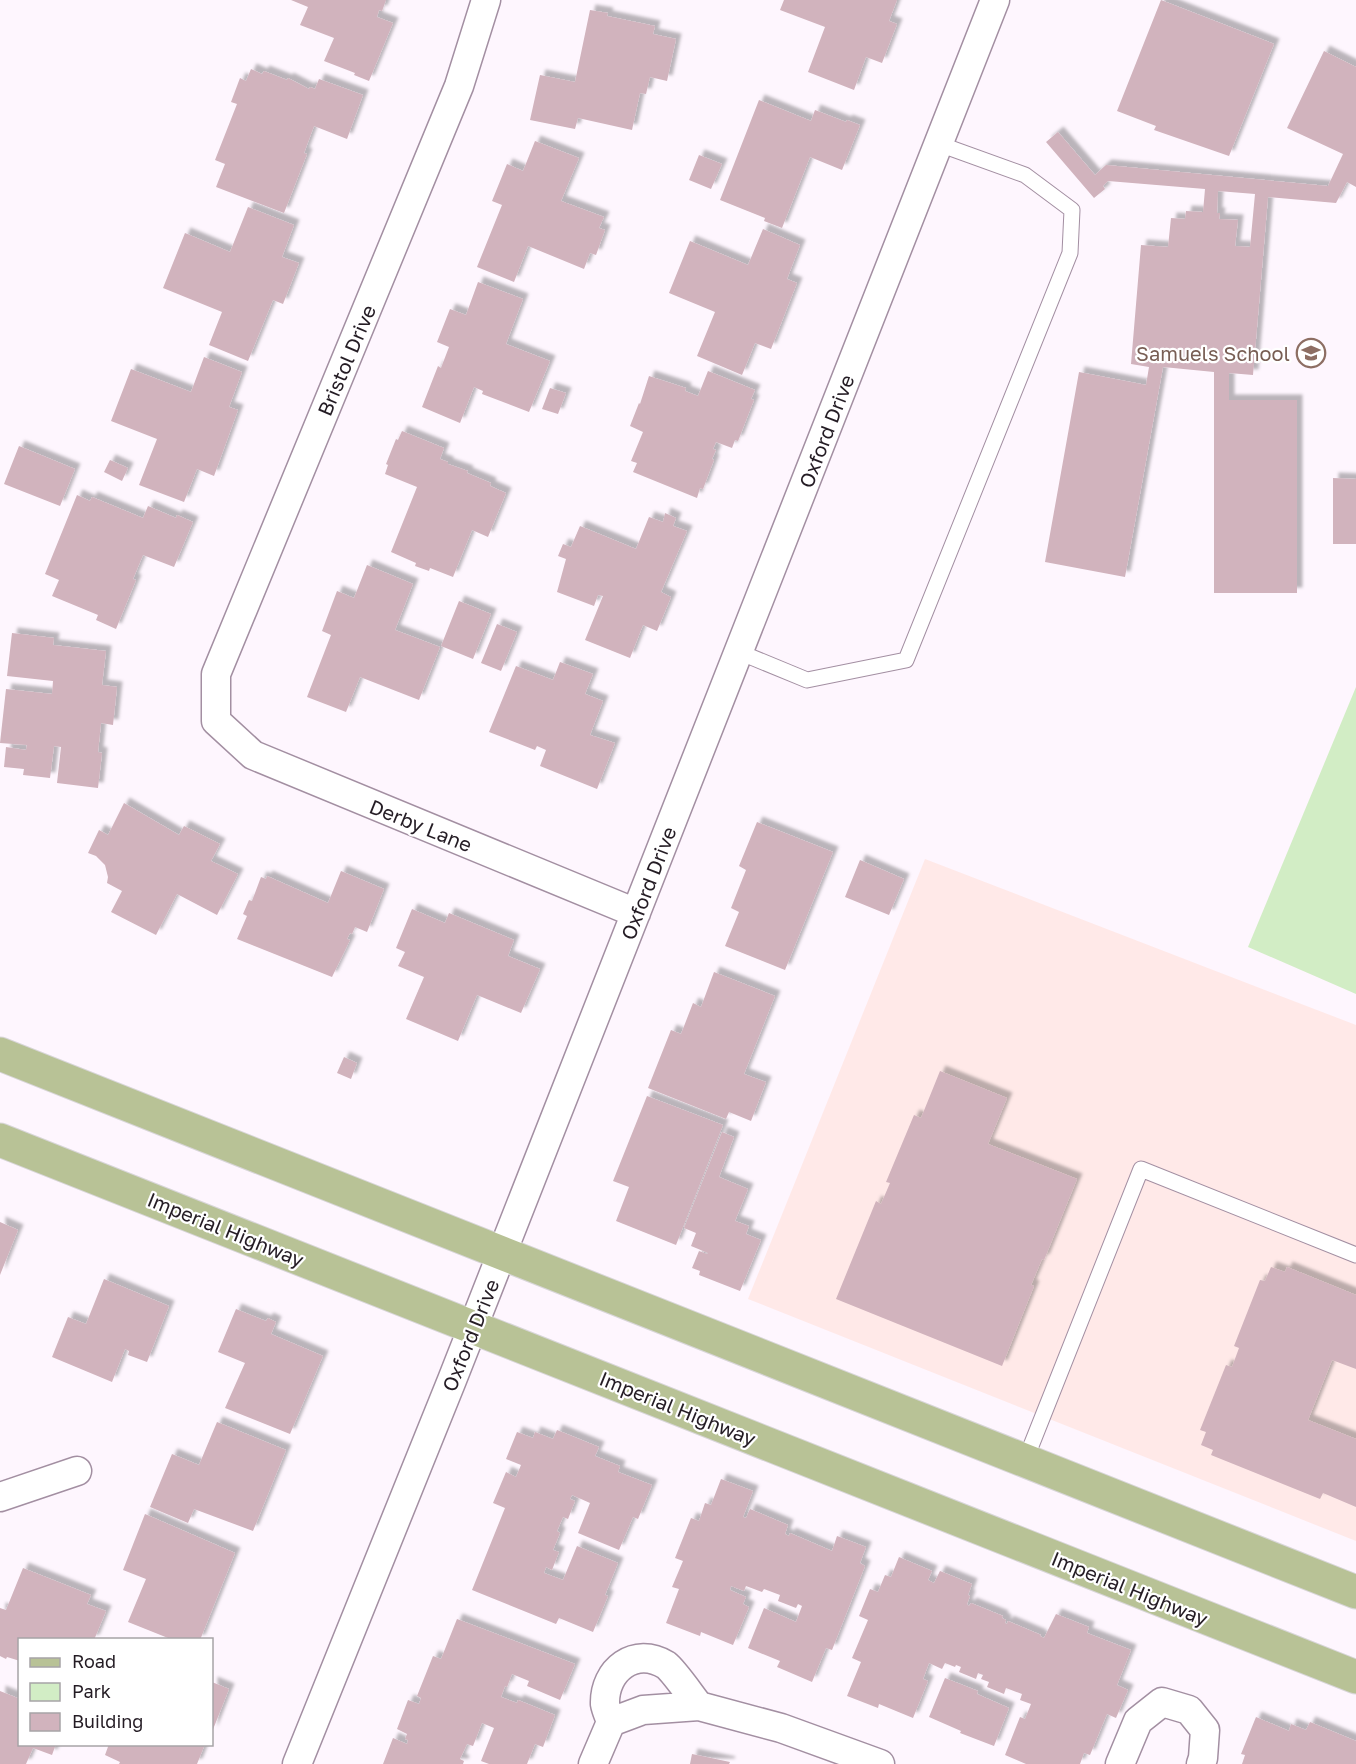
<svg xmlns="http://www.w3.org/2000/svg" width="1356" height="1764" font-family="'Golos Text',sans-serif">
<defs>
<filter id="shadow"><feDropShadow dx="5.5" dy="-5.5" stdDeviation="1.5" flood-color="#0004"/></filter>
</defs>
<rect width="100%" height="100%" fill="#fef6fe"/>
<!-- commercial -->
<path fill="#ffe9e8" d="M925,859L1356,1025V1541L748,1299Z"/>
<!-- green -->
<path fill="#d2edc5" d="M1356,687V994L1248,947Z"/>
<!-- building -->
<path fill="#d1b3bd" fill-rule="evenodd" filter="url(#shadow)" d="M291,0H386L382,11L379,10L377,17L393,23L369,81L354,75L355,73L324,61L334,38L300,25L308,7Z
M784,0H897L889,21L897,24L882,63L866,57L854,90L808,72L825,27L780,10Z
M1161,0L1274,44L1229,156L1154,130L1156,126L1117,111Z
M590,10L608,13L607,16L655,26L653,34L676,39L667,81L650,77L646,94L640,93L632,130L578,118L575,129L530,120L540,75L575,82Z
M1324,51L1356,67V187L1347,182L1336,203L1268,197L1253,375L1229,373V400H1297V593H1214V372L1163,367L1125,577L1045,562L1079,372L1146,385L1149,367L1131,364L1141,245L1168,247L1171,218L1185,219L1186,211L1203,212L1205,189L1108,181L1103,186L1105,189L1094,198L1046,142L1058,132L1095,175L1106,165L1328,186L1343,154L1287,128ZM1218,191L1255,194L1250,247L1235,246L1238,220L1219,219L1220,213H1217Z
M251,69L262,74L264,71L287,80L288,78L309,89L310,87L315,89L319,79L363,95L347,139L314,126L304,153L307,154L284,213L216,187L225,164L215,160L237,104L231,102L240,78L246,81Z
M759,100L811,121L815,110L846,122L847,120L860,125L842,170L810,157L782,228L764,221L765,218L720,200Z
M535,141L579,158L561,201L604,217L599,228L605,230L596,255L590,253L584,269L528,246L514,282L477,267L502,205L492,201L507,164L523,171Z
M699,155L722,164L711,189L689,180Z
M248,207L294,225L282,257L299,263L283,304L273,300L248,361L209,345L222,312L163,288L185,233L230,252Z
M763,229L800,245L787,279L797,283L771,349L755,343L742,375L697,356L715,312L669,293L690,241L748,265Z
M478,282L523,299L506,344L550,361L529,412L482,394L483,391L474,387L460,423L422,407L438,366L441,368L449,347L437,342L450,309L466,315Z
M204,357L242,372L229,407L238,410L214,476L197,469L184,502L139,485L157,439L111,421L131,369L191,392Z
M708,371L755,390L751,399L754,400L738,441L735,440L732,448L716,442L713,449L716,450L712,459L714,460L703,489L700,488L697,498L633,472L637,463L631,461L643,432L630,426L639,403L640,404L649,376L686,388L685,391L698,396Z
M550,388L566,393L558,414L542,409Z
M402,431L444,448L440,459L448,462V464L468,471L467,473L491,483L490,486L506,493L488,537L472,530L453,577L430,568L429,571L415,566L416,563L391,552L417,487L385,474L388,465L386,464L396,439L398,440Z
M19,446L75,469L60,506L4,484Z
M110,460L128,468L122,481L104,472Z
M1333,478L1356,479V544H1333Z
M77,495L90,501L92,497L143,518L148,506L176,518L177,515L193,522L174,567L143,555L133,579L136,580L116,629L96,620L98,615L52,596L59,580L45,574Z
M665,513L676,518L673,526L687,531L661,592L671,597L657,631L643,625L630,658L585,640L603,596L598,595L594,606L557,592L566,559L558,556L563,544L571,547L580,526L636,549L649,517L663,522Z
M367,565L413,584L395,630L440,647L419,700L360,677L346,712L307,697L331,635L322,631L337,591L354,598Z
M459,601L491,614L473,659L441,646Z
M497,624L517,632L501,671L481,663Z
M12,633L54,638L53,645L106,651L102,685L117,687L113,725L101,723L98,752L102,753L98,788L57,783L61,747L54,746L50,778L23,775L24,769L4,767L6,747L26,750L27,745L0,743L6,689L52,694L53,681L7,676Z
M560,662L593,674L585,694L603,701L590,735L615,743L597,789L540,766L546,750L537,746L535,750L489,732L516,666L553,680Z
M124,803L179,835L184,826L220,844L211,861L238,874L217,915L177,894L156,935L111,912L122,891L107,883L108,877L105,865L96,856L88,853L99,830L108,835Z
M757,822L833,852L785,970L725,946L739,912L731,908L746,870L739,866Z
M860,860L904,879L889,915L845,897Z
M341,871L384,889L367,932L355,927L352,934L350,933L347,939L350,940L332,977L237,939L247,916L243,914L249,900L252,901L261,877L266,879L267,876L328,903Z
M412,909L445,923L449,913L514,940L508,956L540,969L521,1013L477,995L458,1041L406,1019L424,977L398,966L405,952L396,948Z
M714,972L775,996L744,1074L766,1082L751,1121L729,1112L726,1119L648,1088L671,1030L681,1034L693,1003L701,1007Z
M344,1057L357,1063L351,1079L337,1073Z
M940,1071L1007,1098L988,1144L1077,1179L1044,1260L1042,1259L1031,1285L1034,1286L1002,1366L836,1299L876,1201L881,1204L890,1183L886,1182L914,1115L921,1118Z
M647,1096L723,1125L676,1245L616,1221L629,1187L613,1181Z
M722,1132L734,1137L719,1177L748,1189L735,1221L749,1226L746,1234L761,1240L740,1291L699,1275L700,1271L692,1268L699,1251L707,1254L708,1253L691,1246L696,1233L684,1228Z
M0,1222L18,1230L0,1275Z
M1271,1267L1285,1272L1287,1267L1356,1295V1369L1332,1360L1308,1420L1356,1439V1507L1323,1493L1320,1499L1211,1455L1213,1450L1201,1445L1206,1432L1200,1430L1226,1365L1232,1367L1239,1348L1234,1346L1260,1280L1265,1281Z
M104,1279L169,1306L147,1362L128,1355L129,1351L125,1349L112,1382L52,1357L68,1317L86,1324Z
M236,1309L266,1321L268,1318L276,1322L271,1334L323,1356L290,1434L225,1408L245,1363L218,1352Z
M217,1422L286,1450L253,1531L194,1509L188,1523L150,1507L172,1454L199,1465Z
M557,1430L599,1447L595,1456L620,1466L618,1472L652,1485L638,1519L633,1517L619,1550L578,1533L590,1503L572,1495L570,1499L575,1501L568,1519L563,1517L557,1531L560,1533L553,1550L559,1552L552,1570L546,1567L544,1573L563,1580L577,1546L618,1563L605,1595L608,1596L593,1632L559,1618L556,1624L472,1590L505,1508L493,1503L506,1472L516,1477L521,1465L506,1459L517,1432L533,1438L535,1432L553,1439Z
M721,1479L753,1491L743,1517L746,1518L750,1509L788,1525L785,1534L789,1536L790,1533L832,1551L837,1536L866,1547L860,1563L865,1566L832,1650L826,1648L812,1682L777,1667L780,1661L748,1648L764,1608L796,1622L802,1606L798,1604L796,1608L778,1601L780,1595L764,1589L762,1592L746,1586L744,1591L731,1586L730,1590L746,1597L743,1604L749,1607L733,1645L701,1632L700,1636L666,1623L679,1589L672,1587L683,1561L675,1558L691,1518L699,1521L705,1503L711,1505Z
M145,1514L235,1553L200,1640H173L128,1622L146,1579L123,1570Z
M899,1557L932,1571L928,1580L934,1583L940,1571L972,1584L968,1595L970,1596L967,1604L969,1606L971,1603L1003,1616L1002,1618L1006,1620L1005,1623L1007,1624L1008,1621L1041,1635L1040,1636L1044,1638L1056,1614L1089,1627L1087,1633L1131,1650L1117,1685L1128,1690L1116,1718L1107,1714L1090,1755L1084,1753L1080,1764H1026L1005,1755L1020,1717L1025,1719L1031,1704L1020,1700L1022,1694L1006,1688L1004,1694L987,1687L989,1682L981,1679L983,1675L978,1673L976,1679L959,1672L961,1667L956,1665L955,1667L945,1663L942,1669L929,1663L923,1679L928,1681L913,1718L879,1704L878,1708L847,1696L861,1662L852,1658L868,1620L859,1616L870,1589L878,1592L885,1575L891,1577Z
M23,1568L91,1595L87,1604L106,1611L94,1640H20V1661L7,1657L6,1659L0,1656V1608L6,1610Z
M457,1619L575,1664L560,1700L527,1686L529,1681L512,1674L507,1687L505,1686L501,1697L517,1703L518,1700L555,1715L543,1747L535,1744L527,1764H489L481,1761L494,1728L482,1723L473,1746L467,1744L460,1759L464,1761L463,1764H383L393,1738L407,1744L408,1740L405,1739L407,1734L397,1729L408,1700L419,1704L421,1698L417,1696L433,1656L441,1659Z
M945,1678L978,1691L977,1694L1009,1708L994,1746L960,1733L961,1731L929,1717Z
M212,1682L229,1689L212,1732Z
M0,1691L20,1699V1744H56L52,1755L33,1748L26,1764H0Z
M1256,1717L1289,1731L1291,1724L1306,1730L1310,1722L1356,1741V1764H1242L1245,1755L1241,1754Z
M109,1744H205L197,1764H119L120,1762L105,1755Z
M692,1754L730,1762L729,1764H690Z"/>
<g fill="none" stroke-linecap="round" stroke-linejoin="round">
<!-- service casing -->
<g stroke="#a38fa2" stroke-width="17">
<path id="service" d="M739,652L807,680L906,660L1070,253L1072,210L1025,175L939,144
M1025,1461L1141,1169L1356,1255"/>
</g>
<!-- minor casing -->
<g stroke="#a38fa2" stroke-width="31">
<path id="minor" d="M486,0L459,86L216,674V721L253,755L636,913
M0,1497L77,1471
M611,1722C609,1716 606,1710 605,1704C604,1670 635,1646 666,1665C674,1671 691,1696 699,1706
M297,1764L452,1380L995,0
M593,1764L611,1722L643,1710L699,1706L781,1728L880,1764
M1120,1764L1138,1721L1162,1702L1189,1710L1205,1730L1203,1758L1201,1764"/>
</g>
<!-- primary casing -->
<g stroke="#d8d6d8" stroke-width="35">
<path id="primary" d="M0,1054L1356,1592
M0,1140L1356,1677"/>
</g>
<!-- service -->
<use href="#service" stroke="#fff" stroke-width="15"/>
<!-- minor -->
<use href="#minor" stroke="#fff" stroke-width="28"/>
<!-- primary -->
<use href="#primary" stroke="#b8c296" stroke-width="33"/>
</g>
<!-- icons -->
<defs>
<g id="school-ring" transform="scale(1.5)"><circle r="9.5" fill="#fff" stroke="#8d6e63" stroke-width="1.5"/><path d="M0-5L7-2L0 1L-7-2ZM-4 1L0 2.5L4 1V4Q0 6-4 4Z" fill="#8d6e63"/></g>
</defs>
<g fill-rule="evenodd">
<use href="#school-ring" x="1311" y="353"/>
</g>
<g text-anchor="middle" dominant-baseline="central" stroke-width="4.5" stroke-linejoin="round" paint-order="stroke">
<!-- education labels -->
<g font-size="20" fill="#785e54" stroke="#fff" text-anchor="end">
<text x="1290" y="353">Samuels School</text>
</g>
<!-- street labels -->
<g font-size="20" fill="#241c24" stroke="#fff">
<text transform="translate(346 360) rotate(-67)">Bristol Drive</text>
<text transform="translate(826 431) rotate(-69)">Oxford Drive</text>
<text transform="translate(421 825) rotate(22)">Derby Lane</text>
<text transform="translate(648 883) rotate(-69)">Oxford Drive</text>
<text transform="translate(226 1229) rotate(22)">Imperial Highway</text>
<text transform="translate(470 1335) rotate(-68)">Oxford Drive</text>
<text transform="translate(678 1408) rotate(22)">Imperial Highway</text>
<text transform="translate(1130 1588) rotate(22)">Imperial Highway</text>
</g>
</g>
<!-- legend -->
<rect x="18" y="1638" width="195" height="108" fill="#ffffff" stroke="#a7a4a7" stroke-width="1.5"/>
<rect x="30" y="1658" width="30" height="9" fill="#b8c296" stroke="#a7a4a7" stroke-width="1.5"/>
<text x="72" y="1668" font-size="18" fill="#241c24">Road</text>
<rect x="30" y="1683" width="30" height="18" fill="#d2edc5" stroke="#a7a4a7" stroke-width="1.5"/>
<text x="72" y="1698" font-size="18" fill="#241c24">Park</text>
<rect x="30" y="1713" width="30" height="18" fill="#d1b3bd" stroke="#a7a4a7" stroke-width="1.5"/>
<text x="72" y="1728" font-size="18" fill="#241c24">Building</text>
</svg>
